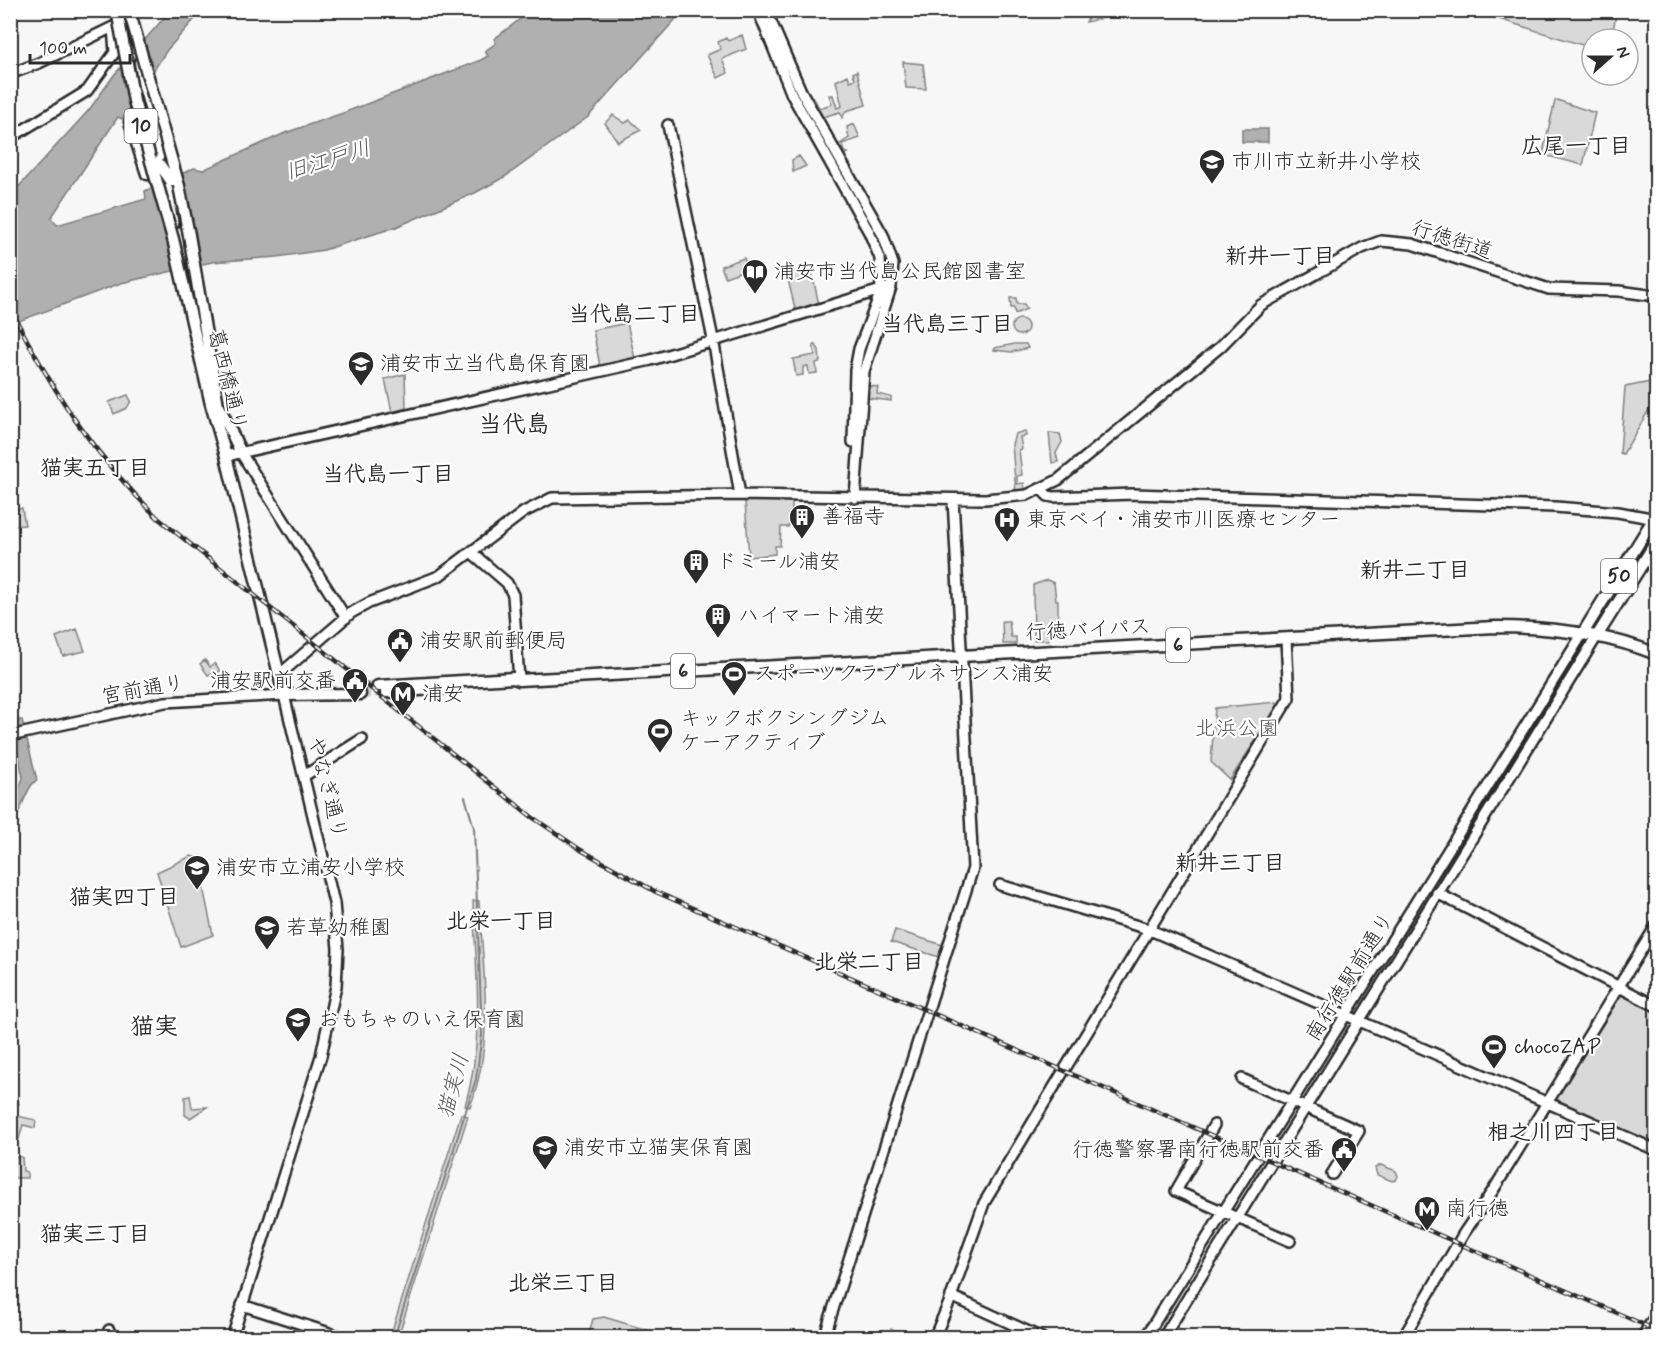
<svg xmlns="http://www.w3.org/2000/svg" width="1667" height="1348" font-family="Mynerve,'Klee One',sans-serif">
<rect width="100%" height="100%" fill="#f7f7f7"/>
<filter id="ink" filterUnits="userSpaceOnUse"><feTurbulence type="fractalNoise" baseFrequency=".0167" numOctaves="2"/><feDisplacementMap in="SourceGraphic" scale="12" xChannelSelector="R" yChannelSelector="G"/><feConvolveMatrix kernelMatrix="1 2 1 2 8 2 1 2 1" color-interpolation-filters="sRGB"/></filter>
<g filter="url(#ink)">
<!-- green -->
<path fill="#d9d9d9" stroke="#828282" stroke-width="1.5" d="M1092,10L1118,11L1119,14L1086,22Z
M1473,11V10L1617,11L1611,39H1592V48Z
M742,35L746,49L722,59L728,73L718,78L707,55L721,49L718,42L726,38L728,41Z
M903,62L923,64L926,89L906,88Z
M857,71L866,105L846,111L842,118L840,112L819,118L812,101L815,100L819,108L832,104L829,95H833L837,108L842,106L836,81L848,75L850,81L855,79L853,73Z
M1557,100L1595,113L1583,165L1544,155L1543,152L1555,101Z
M613,115L625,123L630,120L641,130L618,142L605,123Z
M854,124L860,138L842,144L844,152L848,153L842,156L837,146L849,138L847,127Z
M799,156L806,166L793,172L792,160Z
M744,258L748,269L725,277L721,266Z
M811,268L819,305L796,313L787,275Z
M1010,298H1016L1017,304H1024L1027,309L1015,314L1014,308H1011Z
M1012 327a8 8 0 1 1 16 0a8 8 0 1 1-16 0Z
M627,323L635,359L600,366L593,330Z
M815,344L819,350L820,362L816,363L817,373L809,374L808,366L803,367V375L796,376L793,359L815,355L813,345Z
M1015,344H1026L1028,348L1012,352L994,350V348Z
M405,374L406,408L392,412L385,379Z
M1656,381V398L1623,454L1620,453L1625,387Z
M868,386L878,387L877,394L891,397V401L868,398Z
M128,395L131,401L127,408L114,414L109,402Z
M1025,431L1026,436L1020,437L1022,449L1019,450L1022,475L1017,476V484L1024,483L1025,492L1016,493L1012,444L1015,434Z
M1049,433L1060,434L1062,442L1056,453L1058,462L1052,463Z
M748,498L792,499V521L788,527H781L780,546H775V554L749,557L745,501Z
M22,508L25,525L11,526V510Z
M1047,580L1054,583L1056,600H1058V631H1048L1049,640H1034L1033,585Z
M1002,621H1009L1011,637H1016V644H1003Z
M77,629L85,651L63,656L56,637Z
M205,660L210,667L215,663L220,671L213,676L212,673L208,675L200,664Z
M1277,702L1278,705L1230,780L1211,762L1215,708Z
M191,856L197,858L213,935L181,947L157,872Z
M473,901H479C483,970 495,1041 470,1107L465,1106C485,1038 476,971 473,901Z
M895,930L943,945L939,957L891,942Z
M1622,994L1656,1011V1144L1556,1099Z
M190,1096L192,1108L207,1107L190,1118L185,1115V1097Z
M18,1100L19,1104L15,1103L12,1115L36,1120L35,1128L23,1125L19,1139H10L11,1101Z
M461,1114L468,1116L398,1337H390Z
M11,1152L12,1157H22L23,1171L27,1172V1178H11Z
M1381,1165L1396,1171L1398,1176L1396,1180L1392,1181L1377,1175L1375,1168Z
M604,1317L657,1333L656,1337H588L593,1319Z
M891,1329L919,1337H889Z"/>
<!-- water -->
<path fill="#b0b0b0" stroke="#7b7b7b" stroke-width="1.5" d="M170,11H202L167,50L122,119L118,117L51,218L57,225L146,199L145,191L194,168L203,170L285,133L343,113L481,60L488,56L485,51L496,43L494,39L524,16L522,11H683L588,117L506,176L475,193L396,227L324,250L277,257L212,262L121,283L11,324V195L89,110L114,75Z
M1242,129H1268V142H1242Z
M10,704L18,720H22L37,780C26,786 22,813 11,825V809L23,778L17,747L13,745Z"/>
<!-- pier -->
<path fill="#f7f7f7" d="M143,37L155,74L130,112L120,63Z
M182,171L201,267L175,273L151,185Z"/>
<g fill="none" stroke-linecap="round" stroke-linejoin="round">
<!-- stream -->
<path stroke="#7b7b7b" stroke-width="2" d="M394,1338L476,1079L482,1034L474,828L465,797"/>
<!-- primary-tunnel -->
<path stroke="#cecece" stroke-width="10" stroke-dasharray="10 5" stroke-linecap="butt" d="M360,694L386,692"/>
<!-- secondary casing -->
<g stroke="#2b2b2b" stroke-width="14">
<path id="secondary" d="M758,10L792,95L869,232L880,258L881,291L859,349L855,370L853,442
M766,10L801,91L883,235L893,264L891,287L864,371L855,498
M10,74L39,63L115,26
M668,125L713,339L740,495
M10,138L87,91L115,52L113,28
M241,453L346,618
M226,456L651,360L891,287
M1041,489L1048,496L1053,497L1132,494L1555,507L1618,512L1656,519
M471,552L507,583L513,595L519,680
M279,675L351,613L369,603L439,576L524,512L552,498L740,495L985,499L1027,495L1058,480L1220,347L1261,305L1362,248L1381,241L1412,244L1549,289L1619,291L1656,296
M10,736L165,702L284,695L334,903L338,949L336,986L321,1056L232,1338
M304,776L362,739
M1000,885L1148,929L1656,1150
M1437,893L1656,1006
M1242,1079L1359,1131L1332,1174
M1214,1125L1176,1191L1290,1241
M951,1296L1042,1338
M242,1305L345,1338
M109,1330L111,1338
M824,1338L973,868L953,499
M934,1338L949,1303L984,1203L1289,698L1286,639
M1145,1338L1583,633
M1163,1338L1597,636
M1403,1338L1464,1233L1494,1189L1656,926
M1642,1338L1656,1314"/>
</g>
<!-- primary casing -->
<g stroke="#2b2b2b" stroke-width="15">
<path id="primary" d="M140,62L143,83L168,171L147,174L130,122L135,115L144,116L158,162
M171,181L181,209
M164,183L173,224
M189,235L219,411
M173,239L211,404L226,456L284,695
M219,406L241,453
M1583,633L1656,515
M1597,636L1656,542
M378,686L514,678L519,680L1495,627C1550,627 1605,633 1656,654
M386,692L451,688
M284,695L360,694"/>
</g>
<!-- secondary -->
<use href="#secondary" stroke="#fff" stroke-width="9"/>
<!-- primary -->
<use href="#primary" stroke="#fff" stroke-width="10"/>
<!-- rail casing -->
<g stroke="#2b2b2b" stroke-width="4.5">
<path id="rail" d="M10,308C53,391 91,453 159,519L532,817L581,850L656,892L1656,1330"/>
</g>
<!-- rail -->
<use href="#rail" stroke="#fff" stroke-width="2" stroke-dasharray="7" stroke-linecap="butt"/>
<!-- primary-bridge casing -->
<g stroke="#2b2b2b" stroke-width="15" stroke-linecap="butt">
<path id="primary-bridge" d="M117,10L134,101L173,239
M129,10L179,186L189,235
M158,162L171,181"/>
</g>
<!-- primary-bridge -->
<use href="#primary-bridge" stroke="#fff" stroke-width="10"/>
</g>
</g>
<!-- icons -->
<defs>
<g id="school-pin" transform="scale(1.35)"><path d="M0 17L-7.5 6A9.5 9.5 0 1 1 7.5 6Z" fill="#2b2b2b" stroke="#fff"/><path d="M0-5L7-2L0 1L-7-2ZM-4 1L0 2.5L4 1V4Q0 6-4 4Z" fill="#fff"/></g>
<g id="library-pin" transform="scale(1.35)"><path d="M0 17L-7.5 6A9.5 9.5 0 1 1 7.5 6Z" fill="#2b2b2b" stroke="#fff"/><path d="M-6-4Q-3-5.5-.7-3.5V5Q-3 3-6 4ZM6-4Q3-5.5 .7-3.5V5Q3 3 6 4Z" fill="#fff"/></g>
<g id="building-pin" transform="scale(1.35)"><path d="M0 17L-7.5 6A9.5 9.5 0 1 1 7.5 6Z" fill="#2b2b2b" stroke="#fff"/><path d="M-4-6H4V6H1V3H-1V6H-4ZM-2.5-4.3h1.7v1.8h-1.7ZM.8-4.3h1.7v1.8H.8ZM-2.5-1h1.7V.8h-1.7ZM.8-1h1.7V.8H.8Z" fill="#fff"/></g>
<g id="hospital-pin" transform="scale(1.35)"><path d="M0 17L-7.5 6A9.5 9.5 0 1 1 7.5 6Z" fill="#2b2b2b" stroke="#fff"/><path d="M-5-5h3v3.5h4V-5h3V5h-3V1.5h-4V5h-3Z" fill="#fff"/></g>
<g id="civic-pin" transform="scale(1.35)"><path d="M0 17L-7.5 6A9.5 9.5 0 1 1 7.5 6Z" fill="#2b2b2b" stroke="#fff"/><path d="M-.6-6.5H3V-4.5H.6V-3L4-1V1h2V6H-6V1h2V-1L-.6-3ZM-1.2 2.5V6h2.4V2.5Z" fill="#fff"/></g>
<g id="stadium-pin" transform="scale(1.35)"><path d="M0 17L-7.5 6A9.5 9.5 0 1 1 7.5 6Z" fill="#2b2b2b" stroke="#fff"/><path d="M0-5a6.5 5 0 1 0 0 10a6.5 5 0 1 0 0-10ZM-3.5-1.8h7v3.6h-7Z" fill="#fff"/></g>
<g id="metro-pin" transform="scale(1.35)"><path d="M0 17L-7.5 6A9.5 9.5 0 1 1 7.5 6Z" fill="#2b2b2b" stroke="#fff"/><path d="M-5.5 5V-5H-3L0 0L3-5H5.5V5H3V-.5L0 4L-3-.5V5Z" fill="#fff"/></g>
</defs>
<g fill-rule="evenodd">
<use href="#school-pin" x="1212" y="162"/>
<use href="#library-pin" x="755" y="272"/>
<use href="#school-pin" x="361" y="364"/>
<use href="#building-pin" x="802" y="517"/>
<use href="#hospital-pin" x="1007" y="520"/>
<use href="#building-pin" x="696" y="562"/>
<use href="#building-pin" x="718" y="616"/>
<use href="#civic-pin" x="400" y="641"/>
<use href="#stadium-pin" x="734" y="674"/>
<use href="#civic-pin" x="355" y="681"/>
<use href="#metro-pin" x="403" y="694"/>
<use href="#stadium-pin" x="660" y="731"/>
<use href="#school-pin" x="197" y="868"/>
<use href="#school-pin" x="267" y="928"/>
<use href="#school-pin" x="298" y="1020"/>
<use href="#stadium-pin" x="1494" y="1047"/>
<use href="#school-pin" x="545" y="1148"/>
<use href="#civic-pin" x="1344" y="1150"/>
<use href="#metro-pin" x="1427" y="1209"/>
</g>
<g text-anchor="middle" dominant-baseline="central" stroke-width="4.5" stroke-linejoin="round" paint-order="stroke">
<!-- shield labels -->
<g fill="#fff" stroke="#6b6b6b" stroke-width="1.5">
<rect x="124.5" y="109" width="33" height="34" rx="4.5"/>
<rect x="1601" y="559" width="36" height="34" rx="4.5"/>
<rect x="1166" y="628" width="24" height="34" rx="4.5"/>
<rect x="671" y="654" width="24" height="34" rx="4.5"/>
</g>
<g font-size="20" font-weight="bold" fill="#2b2b2b">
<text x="141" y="126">10</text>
<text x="1619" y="576">50</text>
<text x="1178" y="645">6</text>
<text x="683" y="671">6</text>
</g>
<!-- poi labels -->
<g font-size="21" fill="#2b2b2b" stroke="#fff" text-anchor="start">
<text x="1232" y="162">市川市立新井小学校</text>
<text x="774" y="272">浦安市当代島公民館図書室</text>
<text x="380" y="364">浦安市立当代島保育園</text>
<text x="822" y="517">善福寺</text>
<text x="1026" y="520">東京ベイ・浦安市川医療センター</text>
<text x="716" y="562">ドミール浦安</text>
<text x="738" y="616">ハイマート浦安</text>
<text x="420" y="641">浦安駅前郵便局</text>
<text x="754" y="674">スポーツクラブ ルネサンス浦安</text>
<text x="336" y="681" text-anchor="end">浦安駅前交番</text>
<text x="422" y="694">浦安</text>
<text x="680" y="719">キックボクシングジム<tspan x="680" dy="24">ケーアクティブ</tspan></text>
<text x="216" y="868">浦安市立浦安小学校</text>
<text x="286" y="928">若草幼稚園</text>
<text x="318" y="1020">おもちゃのいえ保育園</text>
<text x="1514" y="1047">chocoZAP</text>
<text x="564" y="1148">浦安市立猫実保育園</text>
<text x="1324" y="1150" text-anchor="end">行徳警察署南行徳駅前交番</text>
<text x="1446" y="1209">南行徳</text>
</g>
<!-- street labels -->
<g font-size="21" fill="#2b2b2b" stroke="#fff">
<text transform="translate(1452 240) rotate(18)">行徳街道</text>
<text transform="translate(227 380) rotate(76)">葛西橋通り</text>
<text transform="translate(1088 630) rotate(-3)">行徳バイパス</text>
<text transform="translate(143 690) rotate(-10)">宮前通り</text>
<text transform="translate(327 788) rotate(76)">やなぎ通り</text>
<text transform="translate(1350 977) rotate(-58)">南行徳駅前通り</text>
</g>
<!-- park labels -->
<g font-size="21" fill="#565656" stroke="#fff">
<text x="1237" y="729">北浜公園</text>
</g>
<!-- neighbourhood labels -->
<g font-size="22" font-weight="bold" fill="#2b2b2b" stroke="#fff">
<text x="1576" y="147">広尾一丁目</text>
<text x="1280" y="257">新井一丁目</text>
<text x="634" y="315">当代島二丁目</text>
<text x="947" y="325">当代島三丁目</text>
<text x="95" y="469">猫実五丁目</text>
<text x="388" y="475">当代島一丁目</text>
<text x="1415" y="571">新井二丁目</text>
<text x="1230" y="864">新井三丁目</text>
<text x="124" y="898">猫実四丁目</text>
<text x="501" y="922">北栄一丁目</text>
<text x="869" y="963">北栄二丁目</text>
<text x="1553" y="1133">相之川四丁目</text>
<text x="95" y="1235">猫実三丁目</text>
<text x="563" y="1284">北栄三丁目</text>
</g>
<!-- water labels -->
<g font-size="22" font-style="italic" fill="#5a5a5a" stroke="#fff">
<text transform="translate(328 161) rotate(-17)">旧江戸川</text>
<text transform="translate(454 1086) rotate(-75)">猫実川</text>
</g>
<!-- quarter labels -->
<g font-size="24" font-weight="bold" fill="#2b2b2b" stroke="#fff">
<text x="514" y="425">当代島</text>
<text x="154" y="1027">猫実</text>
</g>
</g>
<!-- margin -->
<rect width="1667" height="1348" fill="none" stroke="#fff" stroke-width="36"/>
<rect x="18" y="18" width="1631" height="1312" fill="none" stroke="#2b2b2b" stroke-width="2" filter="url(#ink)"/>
<!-- north arrow -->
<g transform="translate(1610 57) rotate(69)"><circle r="28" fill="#ffffff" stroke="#aaaaaa" stroke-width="1.5"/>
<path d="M0-4.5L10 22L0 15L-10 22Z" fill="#2b2b2b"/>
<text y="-9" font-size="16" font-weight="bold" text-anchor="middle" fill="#2b2b2b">N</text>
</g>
<!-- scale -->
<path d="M30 54v9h100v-9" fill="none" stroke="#2b2b2b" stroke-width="3"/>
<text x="39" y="54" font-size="18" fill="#2b2b2b" stroke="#ffffff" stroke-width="4.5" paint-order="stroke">100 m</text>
</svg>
